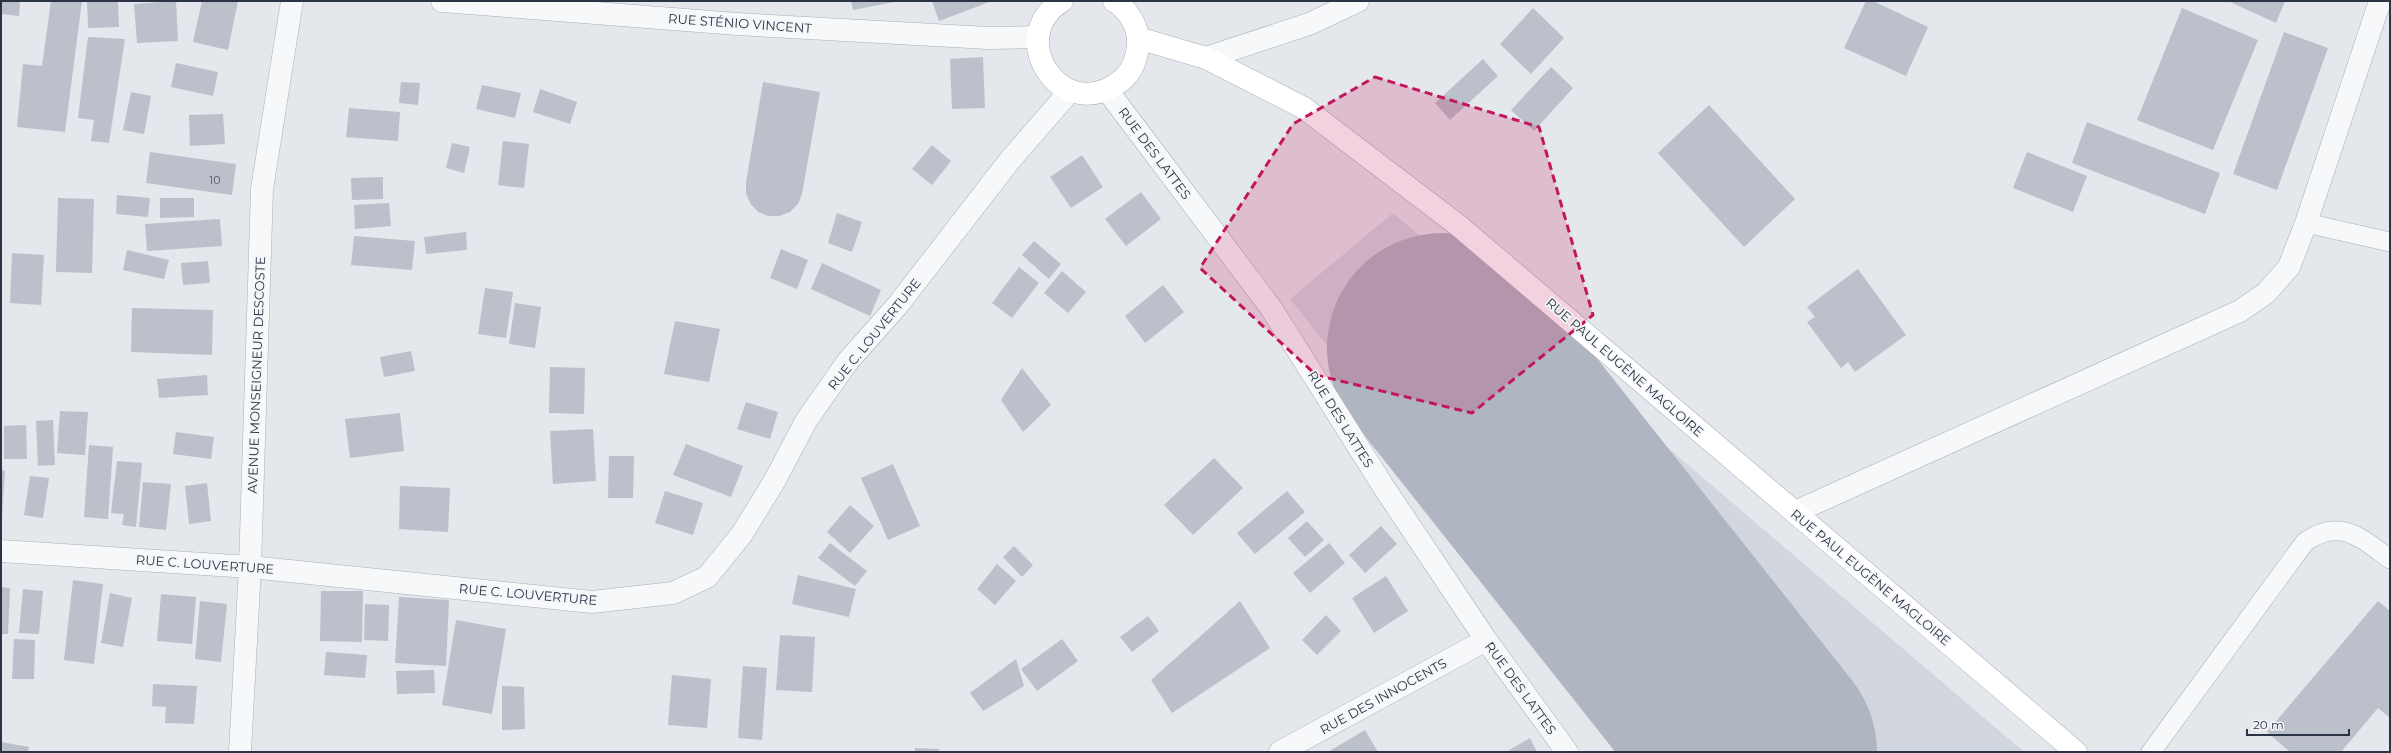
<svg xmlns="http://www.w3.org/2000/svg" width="2391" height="753" font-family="Montserrat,sans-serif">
<rect width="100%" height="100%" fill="#e4e7ec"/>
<!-- built -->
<path fill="#d2d6de" d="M1393,213L2024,752H1650L1290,299Z"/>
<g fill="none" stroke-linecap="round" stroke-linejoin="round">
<!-- runway -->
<path stroke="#b0b6c1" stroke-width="230" d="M1442,348L1762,752"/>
</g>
<!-- building -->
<path fill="#bbc0ca" d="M1,1H20L19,16L1,14Z
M51,1H82L65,132L17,127L23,64L42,66Z
M87,1H118L119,27L88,28Z
M176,1L178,41L137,43L134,4Z
M202,1H238L228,50L193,42Z
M851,1H894V2L853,10Z
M932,1H992L939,21Z
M1866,1H1873L1928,27L1906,76L1844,48Z
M2228,1H2285L2276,23Z
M1533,8L1564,38L1531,74L1500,44Z
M2182,8L2258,40L2213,150L2137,120Z
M2284,32L2328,48L2277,190L2233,174Z
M88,37L125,39L109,143L91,141L94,120L78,118Z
M983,57L985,108L952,109L950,59Z
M1483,59L1498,76L1450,120L1435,103Z
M176,63L218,72L213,96L171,87Z
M1551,67L1573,88L1534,131L1511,110Z
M401,82L420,83L418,105L399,103Z
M763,82L820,92L802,194L798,204L790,212L779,216H768L758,212L750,203L746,193V182Z
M482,85L521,93L515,118L476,109Z
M540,89L577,102L570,124L533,112Z
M131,92L151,96L144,134L123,130Z
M1709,105L1795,199L1744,247L1658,153Z
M349,108L400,112L398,141L346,137Z
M223,114L225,144L190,146L189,115Z
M2087,122L2220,173L2205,214L2072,163Z
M503,141L529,144L524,188L498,185Z
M452,143L470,147L464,173L446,168Z
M932,145L951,161L932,185L912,169Z
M150,152L236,164L232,195L146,183Z
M2027,152L2087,176L2073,212L2013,188Z
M1082,155L1103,187L1071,208L1050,177Z
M383,177V199L352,200L351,178Z
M1141,192L1161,219L1126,246L1105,219Z
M117,195L150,198L148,217L116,214Z
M58,198L94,199L92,273L56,272Z
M160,198H194V217L160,218Z
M389,203L391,226L355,229L354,205Z
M837,213L862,222L852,252L828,243Z
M220,219L222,246L147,251L145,224Z
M466,232L467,250L426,254L424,237Z
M354,236L415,241L412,270L351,265Z
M1034,241L1061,264L1049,279L1022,255Z
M781,249L808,260L797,289L770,278Z
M127,250L169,260L164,279L123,270Z
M12,253L44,255L41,305L10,303Z
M208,261L210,283L183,285L181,263Z
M822,263L881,290L870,316L811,289Z
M1019,267L1039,283L1012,318L992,303Z
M1858,269L1906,335L1855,372L1848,362L1841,368L1807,322L1815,317L1807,307Z
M1062,271L1086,292L1068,313L1044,293Z
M1163,285L1184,312L1145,343L1125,316Z
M485,288L513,292L506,338L478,334Z
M515,303L541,307L535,348L509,344Z
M132,308L213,310L212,355L131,352Z
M675,321L720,329L709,382L664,374Z
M411,351L415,371L384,377L380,357Z
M550,367L585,368L584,414L549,413Z
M1022,368L1051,405L1023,432L1001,400Z
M207,375L208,395L159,398L157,379Z
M746,402L778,412L770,439L737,429Z
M60,411L88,412L85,455L57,453Z
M400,413L404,451L350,458L345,419Z
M53,420L55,465L38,466L36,421Z
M26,425L27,459H4V426Z
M593,429L596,481L553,484L550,431Z
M176,432L214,437L211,459L173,454Z
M686,444L743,466L731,497L673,475Z
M89,445L113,447L108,519L84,517Z
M609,456H634L633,498H608Z
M1214,458L1243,488L1193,535L1164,505Z
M117,461L142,463L136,527L122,525L124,514L111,513Z
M893,464L920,526L888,540L861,478Z
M1,470L5,471L2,516H1Z
M30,476L49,478L43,518L24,515Z
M143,482L171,484L166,530L139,527Z
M207,483L211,521L189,524L185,486Z
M400,486L450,488L448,532L399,529Z
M665,491L703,503L693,535L655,523Z
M1287,491L1305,512L1255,554L1237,533Z
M850,505L874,526L850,553L827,532Z
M1307,521L1324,540L1305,557L1288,538Z
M1381,526L1397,544L1365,573L1349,555Z
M830,543L867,571L855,586L818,558Z
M1329,543L1345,563L1310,593L1293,573Z
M1014,546L1033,565L1022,577L1003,557Z
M997,564L1016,581L995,605L977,589Z
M798,575L856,589L849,617L792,604Z
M1386,576L1408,611L1374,633L1352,598Z
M73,580L103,584L94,664L64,660Z
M1,587L10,588L8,634H1Z
M23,589L43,591L39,634L19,633Z
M321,591H363L362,642L320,641Z
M110,593L132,598L123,647L101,643Z
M161,594L196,597L192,644L157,641Z
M399,597L449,600L446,666L395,663Z
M200,601L227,604L221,662L195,659Z
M1240,601L1270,648L1172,713L1151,680Z
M2378,601L2390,611V718L2378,708L2341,752H2290L2267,732Z
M365,604L389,605L388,641L364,640Z
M1326,615L1341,631L1317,655L1302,640Z
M1148,616L1159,631L1132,652L1120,637Z
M456,620L506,629L492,714L442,705Z
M780,635L815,637L812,692L776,690Z
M14,639L35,640L34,679H12Z
M1062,639L1078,661L1037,691L1021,669Z
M326,652L367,655L365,678L324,675Z
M1016,659L1024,686L983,711L970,693Z
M743,666L767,668L762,740L738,738Z
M434,670L435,693L397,694L396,671Z
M672,675L711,679L707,728L668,725Z
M153,684L197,686L194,724L165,723L166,707L152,706Z
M502,686L524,687L525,729L502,730Z
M1365,730L1378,752H1328Z
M1530,738L1537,752H1506Z
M1,742L29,747L28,752H1Z
M915,748L939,749V752H915Z"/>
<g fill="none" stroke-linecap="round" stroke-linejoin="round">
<!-- lane casing -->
<g stroke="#a9aeb7" stroke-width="20">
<path id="lane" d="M2306,223L2390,242
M2151,752L2305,542C2340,517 2361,538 2390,559"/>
</g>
<!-- street casing -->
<g stroke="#a9aeb7" stroke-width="23">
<path id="street" d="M442,1L737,24L988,38L1038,37
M1206,58L1309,24L1358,1
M1107,90L1271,308L1383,486L1486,640L1567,752
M1795,512L2240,311L2266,293L2289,267L2306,223L2380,1
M1,551L250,567L592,602L673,593L707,577L742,534L775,480L806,421L848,361L897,306L1010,160L1070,91
M240,752L250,567L262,189L292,1
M1280,752L1486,640"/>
</g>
<!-- secondary casing -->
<g stroke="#a9aeb7" stroke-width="23">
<path id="secondary" d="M1062,1C1006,36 1058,121 1115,85C1130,76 1137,61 1138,44C1139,27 1128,9 1114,1
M1138,38L1206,58L1304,108L1459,226L2076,752"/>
</g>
<!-- lane -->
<use href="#lane" stroke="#f7f8fa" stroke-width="19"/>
<!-- street -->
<use href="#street" stroke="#f7f8fa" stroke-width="22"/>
<!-- secondary -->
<use href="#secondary" stroke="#fff" stroke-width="22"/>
</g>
<!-- marked area -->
<path fill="#c2185b" fill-opacity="0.2" stroke="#c2185b" stroke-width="3" stroke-dasharray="8 5" stroke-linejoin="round" d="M1375,77L1539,127L1593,315L1472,413L1316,375L1200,268L1293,124Z"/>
<g text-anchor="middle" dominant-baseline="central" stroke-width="3.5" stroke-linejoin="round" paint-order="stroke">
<!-- number labels -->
<g font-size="11" fill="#4f5766">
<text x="215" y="180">10</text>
</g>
<!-- street labels -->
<g font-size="13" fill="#2b3445" stroke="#f4f6f9">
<text transform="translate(740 23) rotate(4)">RUE STÉNIO VINCENT</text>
<text transform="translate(1155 153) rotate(53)">RUE DES LATTES</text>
<text transform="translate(874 334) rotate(-51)">RUE C. LOUVERTURE</text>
<text transform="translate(1625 367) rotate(41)">RUE PAUL EUGÈNE MAGLOIRE</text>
<text transform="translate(256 375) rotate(-88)">AVENUE MONSEIGNEUR DESCOSTE</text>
<text transform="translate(1341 419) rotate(58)">RUE DES LATTES</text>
<text transform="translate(205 564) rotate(4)">RUE C. LOUVERTURE</text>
<text transform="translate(1871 577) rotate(40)">RUE PAUL EUGÈNE MAGLOIRE</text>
<text transform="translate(528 594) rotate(5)">RUE C. LOUVERTURE</text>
<text transform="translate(1521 688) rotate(54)">RUE DES LATTES</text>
<text transform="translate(1383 696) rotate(-29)">RUE DES INNOCENTS</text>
</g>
</g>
<!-- border -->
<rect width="2391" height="753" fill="none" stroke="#2b3445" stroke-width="4"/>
<!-- scale -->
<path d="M2247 729v6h102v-6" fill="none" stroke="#2b3445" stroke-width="2"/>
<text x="2253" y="729" font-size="12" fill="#2b3445" stroke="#f4f6f9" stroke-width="3" paint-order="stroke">20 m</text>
</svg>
